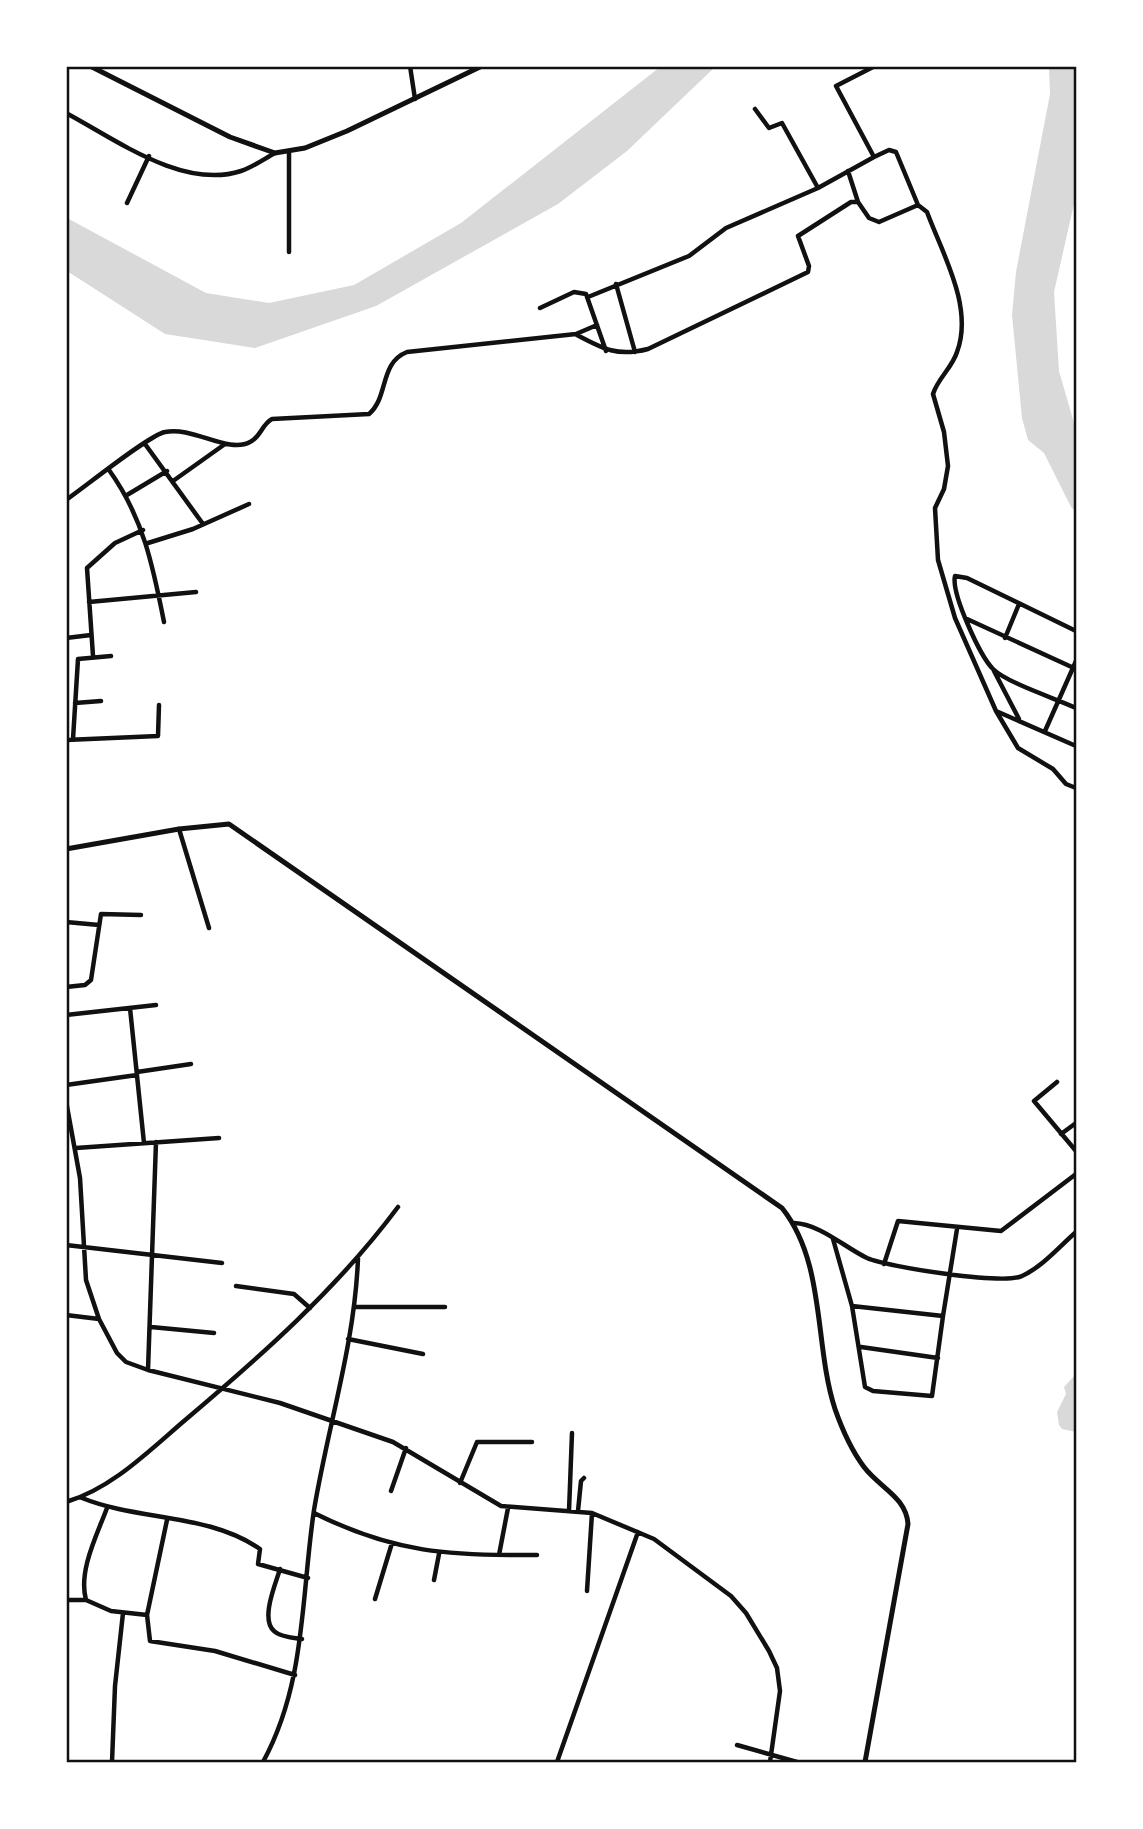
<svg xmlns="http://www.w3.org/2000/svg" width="1143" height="1829" font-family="'Public Sans',sans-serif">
<rect width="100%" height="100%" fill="#fff"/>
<!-- water -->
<path fill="#d9d9d9" d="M660,67H715L627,151L558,204L376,306L255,348L165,334L67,271V218L206,293L269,303L354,285L461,223Z
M1049,67H1076V195L1054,292L1059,371L1076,430V512L1071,507L1044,453L1028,440L1022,418L1012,315L1016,272L1050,94Z
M1076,1374V1432L1062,1429L1059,1425L1057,1412L1066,1394L1064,1387Z"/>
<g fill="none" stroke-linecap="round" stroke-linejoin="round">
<!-- minor -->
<path stroke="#111" stroke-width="4.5" d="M410,66L415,99
M755,109L769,128L782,123L818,188
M66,113C115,139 183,190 241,171C253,167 264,159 275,153
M289,153V252
M874,157L836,86L875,66
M848,171L858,202
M127,203L149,156
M616,284L635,352
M588,297L689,256L726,228L818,188L874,157L889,150L896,152L918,205L927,212C942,253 974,307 957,352C952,368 938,378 933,394L944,432L948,466L944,489L935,508L938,560L955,618L996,711L1018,748L1053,769L1066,784L1076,788
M540,308L574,292L586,294L606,351
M577,335C603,349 618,357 648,349L808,272L809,266L798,236L851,202H858L869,218L879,222L918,205
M145,444L203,524
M109,470C143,517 153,566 164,622
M173,481L225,444
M127,495L167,471
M66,500C85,487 149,435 165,432C193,426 228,454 250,442C261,437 262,424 272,419L369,414C389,397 379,363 407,352L576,334L597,325
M148,543L193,529L249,504
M89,602L196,592
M967,619L1076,669
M1076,631L967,578L955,576C951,593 980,656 993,669C1007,683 1057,699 1076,708
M66,638L91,635
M1005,638L1019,604
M93,656L87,568L115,543L143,530
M994,671L1019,719
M75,703L101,701
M996,711L1076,746
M1045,731L1076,661
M73,739L78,659L111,656
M66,740L158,736L159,705
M179,829L209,928
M66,922L99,925
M66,987L85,985L91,980L101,914L141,915
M130,1008L144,1143
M66,1015L156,1005
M137,1072L191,1064
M1057,1082L1034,1101L1076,1151
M66,1085L137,1075
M66,1101L80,1178L86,1280L99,1319L117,1353L126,1362L148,1370L280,1403L393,1442L501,1506L592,1513L654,1539L731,1596L746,1613L769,1651L777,1668L780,1691L770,1762
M1061,1134L1076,1123
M76,1148L219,1138
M794,1223C820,1224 844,1247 867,1258C887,1267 1004,1285 1022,1276C1042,1267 1060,1246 1076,1232
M833,1239L852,1306L865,1387L873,1391L932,1396L943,1316L852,1306
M66,1245L222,1263
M884,1264L898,1221L1001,1231L1076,1174
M236,1286L294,1294L310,1308
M355,1307H445
M66,1315L99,1319
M943,1316L957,1229
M151,1327L214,1333
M348,1339L423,1354
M861,1347L938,1358
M148,1370L156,1142
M460,1483L477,1442H532
M391,1491L406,1448
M82,1498C139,1521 208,1513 260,1549L258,1564L308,1578
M66,1502C111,1489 149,1451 184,1421C261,1356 337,1289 398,1207
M569,1511L572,1433
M578,1511L581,1481L584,1478
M314,1513C394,1553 450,1556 537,1555
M167,1520L147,1615L150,1641L215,1651L295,1675
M499,1555L508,1508
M280,1569C276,1583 260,1619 274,1631C280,1637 294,1638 302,1639
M434,1580L439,1554
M587,1591L592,1513
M375,1599L392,1543
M66,1600H86L111,1611L147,1615
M86,1600C78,1571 97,1535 107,1508
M737,1745L797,1762
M112,1762L115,1686L123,1613
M263,1762C306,1683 301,1597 314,1510C328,1426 355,1343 358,1258
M557,1762L638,1532"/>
<!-- tertiary -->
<path stroke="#111" stroke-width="5" d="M90,66L230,137L275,153L305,148L347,131L482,66
M66,849L179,829L229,824L782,1208C826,1263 814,1345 835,1409C842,1429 852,1451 864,1467C880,1488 906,1497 908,1524L865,1762"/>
</g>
<!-- border -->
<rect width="1143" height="1829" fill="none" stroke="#ffffff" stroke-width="136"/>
<rect x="68" y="68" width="1007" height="1693" fill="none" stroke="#111" stroke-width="2.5"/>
</svg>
